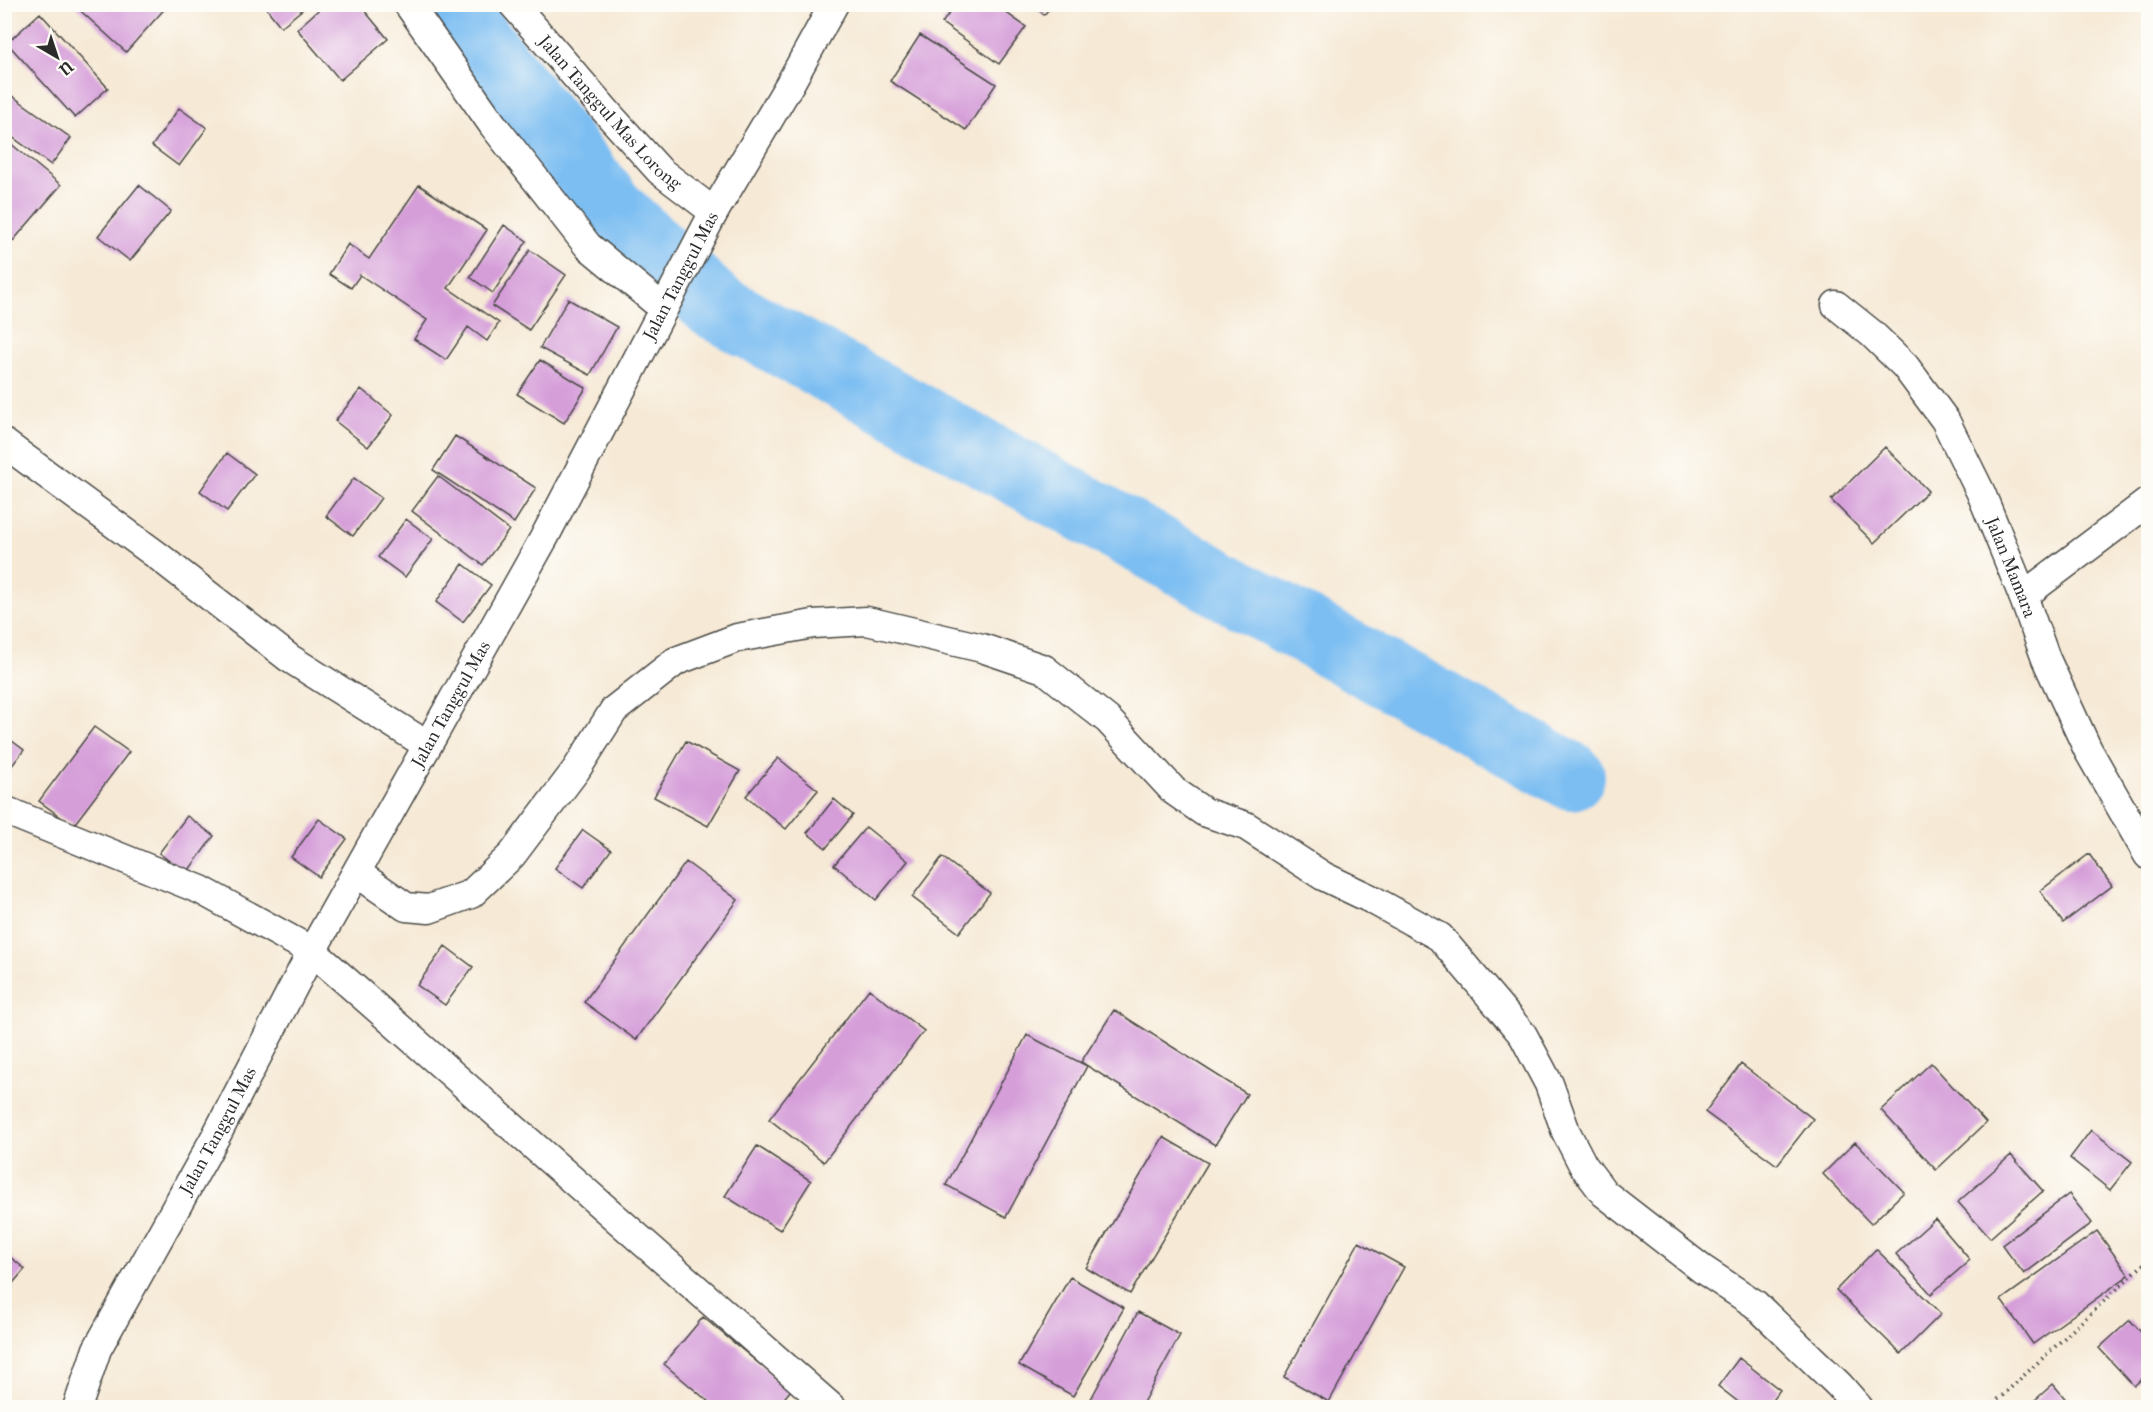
<svg xmlns="http://www.w3.org/2000/svg" width="2153" height="1412" font-family="'IM FELL French Canon',serif">
<rect width="100%" height="100%" fill="#fdfcf7"/>
<filter id="ink" filterUnits="userSpaceOnUse"><feTurbulence type="fractalNoise" baseFrequency=".0167" numOctaves="2"/><feDisplacementMap in="SourceGraphic" scale="12" xChannelSelector="R" yChannelSelector="G"/><feConvolveMatrix kernelMatrix="1 2 1 2 8 2 1 2 1" color-interpolation-filters="sRGB"/></filter>
<filter id="wash" filterUnits="userSpaceOnUse"><feTurbulence type="fractalNoise" baseFrequency=".008" numOctaves="4" result="noise"/><feDisplacementMap in="SourceGraphic" scale="24" xChannelSelector="R" yChannelSelector="G"/><feGaussianBlur stdDeviation="1.35" result="paint"/><feColorMatrix in="noise" values="0 0 0 0 0 0 0 0 0 0 0 0 0 0 0 0 0 1.4 0 .05"/><feComposite in="paint" operator="in"/></filter>
<g filter="url(#wash)">
<rect width="100%" height="100%" fill="#f6e9d5"/>
<g fill="none" stroke-linecap="round" stroke-linejoin="round">
<!-- river -->
<path stroke="#7cbef2" stroke-width="68" d="M450,4L614,212L715,306L1571,776"/>
</g>
<g id="blocks">
<!-- building -->
<path fill="#d59ed9" d="M73,4H169L126,52Z
M263,4H309L281,27Z
M325,4H359L388,39L340,80L297,29Z
M956,4H994L1026,27L999,64L942,23Z
M1032,4H1053L1044,15Z
M40,13L108,88L75,118L7,43Z
M920,35L996,84L966,130L890,81Z
M4,90L71,138L51,165L4,131Z
M179,108L207,128L179,166L152,146Z
M4,138L61,185L6,249L4,248Z
M139,185L171,211L130,261L98,236Z
M419,185L487,230L448,288L499,323L487,341L468,327L446,360L414,339L427,320L360,275L351,288L329,274L348,244L369,259Z
M504,225L527,241L493,293L470,277Z
M530,250L566,275L529,330L492,306Z
M568,299L617,327L590,375L540,348Z
M540,360L586,388L564,423L517,394Z
M361,389L393,415L368,447L335,421Z
M455,436L536,488L514,523L433,470Z
M1885,447L1928,491L1874,543L1831,500Z
M227,453L255,474L227,511L200,491Z
M438,476L509,530L483,565L412,511Z
M354,478L381,498L353,536L326,516Z
M406,519L433,539L405,577L378,557Z
M463,564L491,585L463,622L436,602Z
M94,727L129,752L73,826L39,801Z
M4,735L24,750L4,776Z
M686,741L740,771L708,826L654,797Z
M778,758L818,790L786,829L746,796Z
M834,799L853,815L826,848L807,833Z
M187,816L214,836L186,874L159,853Z
M319,819L347,839L319,877L291,857Z
M866,827L908,861L876,900L834,865Z
M583,830L611,850L583,888L555,868Z
M2089,854L2112,886L2063,923L2040,891Z
M942,857L990,893L959,933L912,897Z
M686,862L738,900L636,1040L584,1002Z
M445,946L473,967L445,1005L417,985Z
M869,989L924,1031L824,1162L769,1119Z
M1114,1010L1247,1094L1215,1145L1081,1062Z
M1027,1035L1087,1066L1006,1217L946,1185Z
M1931,1063L1986,1123L1936,1170L1881,1110Z
M1741,1064L1813,1119L1777,1165L1705,1112Z
M2091,1130L2132,1162L2110,1190L2070,1158Z
M1163,1137L1208,1163L1130,1294L1086,1268Z
M1855,1142L1904,1192L1871,1224L1823,1174Z
M757,1146L811,1181L780,1230L725,1196Z
M2011,1155L2043,1191L1990,1238L1958,1202Z
M2069,1194L2092,1223L2024,1274L2002,1245Z
M1935,1219L1970,1260L1931,1294L1896,1254Z
M2097,1231L2129,1275L2033,1344L2001,1300Z
M1359,1242L1404,1267L1329,1402L1284,1377Z
M1876,1249L1941,1314L1901,1354L1836,1290Z
M4,1252L25,1269L7,1290L4,1288Z
M1070,1277L1124,1308L1073,1396L1019,1365Z
M1138,1312L1180,1335L1140,1408H1086Z
M703,1317L791,1390L776,1408H716L664,1364Z
M2130,1320L2148,1340V1373L2134,1386L2099,1348Z
M1739,1358L1780,1390L1766,1408H1746L1718,1386Z
M2053,1384L2073,1408H2026Z"/>
</g>
</g>
<g filter="url(#ink)">
<use href="#blocks" fill-opacity="0" stroke="#494844" stroke-width="1.5"/>
<g fill="none" stroke-linecap="round" stroke-linejoin="round">
<!-- minor casing -->
<g stroke="#494844" stroke-width="31">
<g id="minor">
<path d="M408,4L493,125L588,246L663,308"/>
<path id="s1" d="M513,4L611,117L660,171L714,212"/>
<path id="s2" d="M1836,305L1871,333L1905,366L1945,420L1981,493L2023,596L2046,659L2088,750L2148,855"/>
<path d="M4,443L158,556L289,658L427,745"/>
<path d="M2023,596L2148,502"/>
<path d="M9,812L201,890L312,951L832,1408"/>
<path d="M357,873L406,907L429,909L471,894L512,855L576,770L614,710L676,661L737,638L813,624L867,621L982,648L1044,669L1108,720L1174,791L1204,812L1246,826L1323,876L1373,900L1440,937L1523,1035L1549,1084L1566,1132L1583,1165L1604,1193L1702,1269L1755,1304L1839,1385L1859,1408"/>
<path id="s3" d="M77,1408L97,1349L217,1134L312,951L544,538L714,212L791,82L834,4"/>
</g>
</g>
<!-- path -->
<path stroke="#494844" stroke-width="4" stroke-dasharray="1.5 4.5" stroke-linecap="butt" d="M1989,1408L2148,1260"/>
<!-- minor -->
<use href="#minor" stroke="#fff" stroke-width="28"/>
</g>
</g>
<g text-anchor="middle" dominant-baseline="central" stroke-width="5" stroke-linejoin="round" paint-order="stroke">
<!-- street labels -->
<g font-size="18" fill="#2b2b2b" stroke="#fdfcf7">
<text stroke="none"><textPath href="#s1" startOffset="146">Jalan Tanggul Mas Lorong</textPath></text>
<text stroke="none"><textPath href="#s3" startOffset="1284">Jalan Tanggul Mas</textPath></text>
<text stroke="none"><textPath href="#s2" startOffset="321">Jalan Mamara</textPath></text>
<text stroke="none"><textPath href="#s3" startOffset="798">Jalan Tanggul Mas</textPath></text>
<text stroke="none"><textPath href="#s3" startOffset="312">Jalan Tanggul Mas</textPath></text>
</g>
</g>
<!-- margin -->
<rect width="2153" height="1412" fill="none" stroke="#fdfcf7" stroke-width="24"/>
<!-- north arrow -->
<g transform="translate(57 57) rotate(141)" stroke="#fdfcf7" stroke-width="4.5" paint-order="stroke">
<path d="M0-4.5L10 22L0 15L-10 22Z" fill="#2b2b2b"/>
<text y="-9" font-size="16" font-weight="bold" text-anchor="middle" fill="#2b2b2b">U</text>
</g>
</svg>
